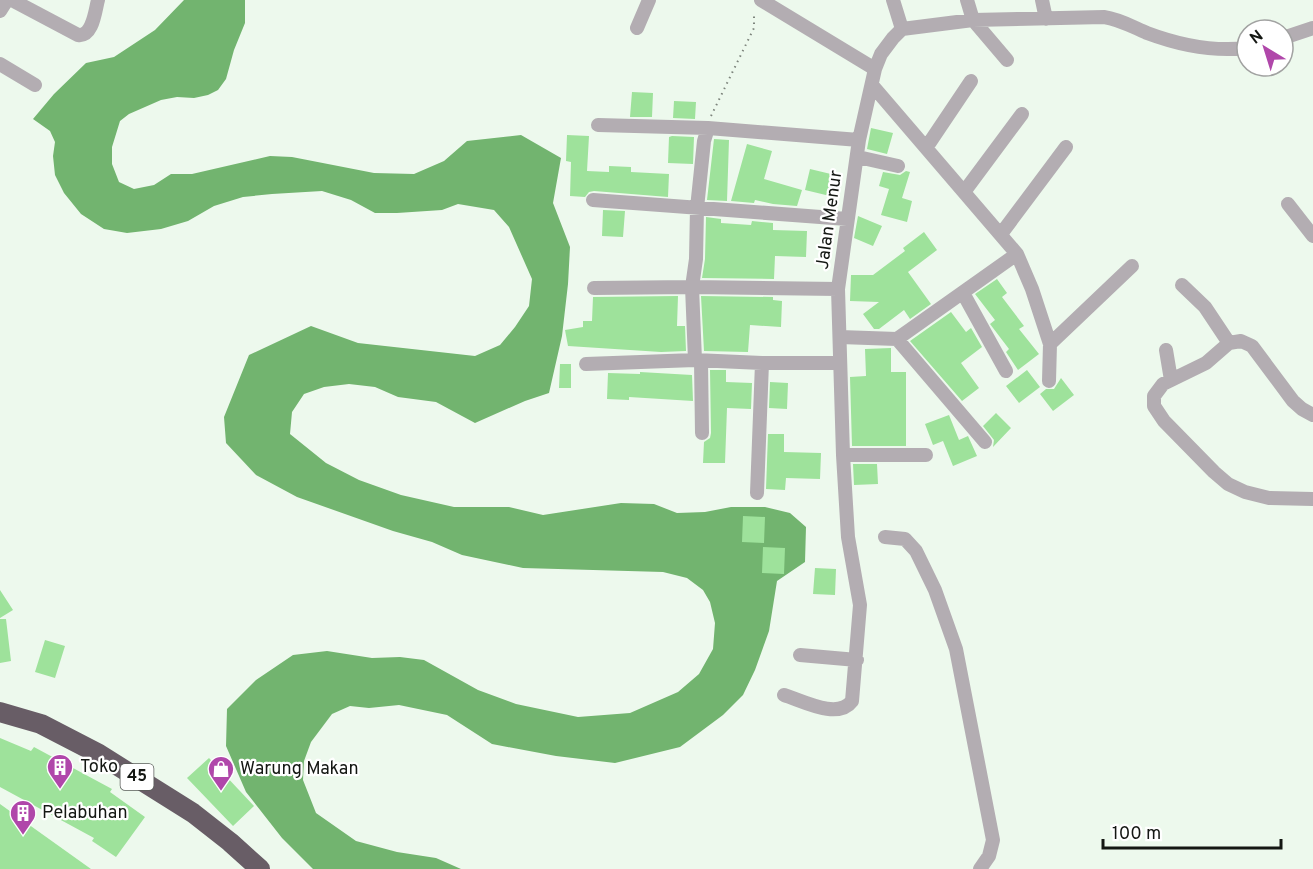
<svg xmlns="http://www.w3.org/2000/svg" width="1313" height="869" font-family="Overpass,sans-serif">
<rect width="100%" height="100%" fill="#edf9ed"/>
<!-- water -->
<path fill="#72b46f" d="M184,0H245V23L234,50L226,79L218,90L208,95L194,98L177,97L161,100L129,114L120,121L112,147V164L119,182L134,189L154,185L171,174H192L270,156L292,157L374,173L414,174L444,161L467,141L521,135L561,158L553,203L570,247L568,284L562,336L549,393L525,401L475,423L436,402L398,397L375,387L349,384L324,387L304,394L292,412L290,434L326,463L359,480L401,495L454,507H509L543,515L621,503L654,504L677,513L705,512L731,507H765L790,513L806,527L805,562L777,581L769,631L755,670L743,695L723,715L680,747L615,763L556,756L492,744L447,715L399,705L369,708L350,706L332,714L311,742L304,761L303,780L316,813L356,841L397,852L436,858L461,869H313L282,838L246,792L226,746L227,709L256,680L293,655L327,651L372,658L400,657L424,660L478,690L516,704L578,717L630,713L678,692L699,674L713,649L715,623L710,602L703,590L687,578L663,572L523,568L462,555L432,542L393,531L297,497L256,475L226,443L224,417L249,355L311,326L358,343L475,356L500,345L515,327L529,306L532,279L509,227L494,210L458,204L442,210L397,213H375L351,200L322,191L272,194L243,197L214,206L188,221L161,229L127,233L104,229L81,214L64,193L55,175L53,156L55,142L50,131L33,119L54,94L86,63L114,57L155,30Z"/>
<!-- building -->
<path fill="#9ee29b" d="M632,92L653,93L652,117H630Z
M674,101L696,102L695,119L673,118Z
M871,128L893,133L887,154L867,149Z
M567,135L589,136L587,171L609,172V166L631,167V172L669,174L668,197L594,191L589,192L585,197L570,196L571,162L566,161Z
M672,136L694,137L693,164L668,163L669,137Z
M714,139L729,140L727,201L707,200Z
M747,144L772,151L764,179L802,190L797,206L773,204L755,200L754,203L731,201Z
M810,169L835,175L830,196L805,190Z
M906,171L910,172L902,198L912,201L907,222L881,215L889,189L879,186L883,172L900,175Z
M603,210L625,211L623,237L602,236Z
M858,216L882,226L873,246L854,238Z
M706,217L721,219V223L751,225L752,221L773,223V230L807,231L806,257L775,256L774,279L702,278L705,259Z
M924,232L937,250L908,272L931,304L910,319L904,310L879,329H874L863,314L879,302L850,301L851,275H873L905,251L903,248Z
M997,279L1007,293L1002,297L1024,326L1019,329L1039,354L1018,370L1006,352L1009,349L990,324L995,320L975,294Z
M678,296L677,326H685L686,351L661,352L568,346L565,330L583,327V321H592L593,297Z
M701,296L773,297V300L782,301L781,327L750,325L748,352L704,351Z
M951,312L966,332L971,328L982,347L961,363L979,388L962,401L910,341Z
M891,348V372H906V446H852L850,377L866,376L865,349Z
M560,364H571V388H559Z
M710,370H726V382L752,383L751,409L727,408L725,463H703L704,442L710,438L711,433Z
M1027,370L1040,387L1019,403L1006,386Z
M640,372L692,375L693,401L629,397V400L607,399L608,373L640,374Z
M1061,378L1074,395L1053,411L1040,394L1046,389H1054Z
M770,382L788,383L787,409L769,408Z
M996,413L1011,428L993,447L994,440L983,426Z
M949,415L959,440L968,436L977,456L953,466L943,441L933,445L925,424Z
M768,434H784V452L821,453L820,479L786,478L785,490L766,489Z
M853,464H877L878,484L854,485Z
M743,516L765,517L764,543L742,542Z
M763,547L785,548L784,574L762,573Z
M815,568L836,569L835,595L813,594Z
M0,590L13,610L0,618Z
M0,619H6L11,661L0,663Z
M45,640L65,646L55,678L35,672Z
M0,738L31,751L34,747L112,789L110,792L145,817L116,857L92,841L94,838L0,787Z
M209,758L254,806L233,826L187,778Z
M0,804L91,869H0Z"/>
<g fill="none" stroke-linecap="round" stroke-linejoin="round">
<!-- path -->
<path stroke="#7d847c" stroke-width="2" stroke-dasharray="1.5 4.5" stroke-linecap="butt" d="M711,116L754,28V12"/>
<!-- minor -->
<path stroke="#b3adb2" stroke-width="14" d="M12,0L78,35C93,37 95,11 98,0
M761,0L875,69
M893,0L902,29
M967,0L973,20L1007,60
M1042,0L1046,19
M0,11L7,0
M637,28L649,0
M1283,38L1313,28
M0,64L35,85
M872,85L1017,254L1032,289L1050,344L1049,381
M598,125L708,128L859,140
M926,148L971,81
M858,157L898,166
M964,192L1022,114
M593,200L847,219
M1288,204L1313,236
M1001,234L1066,147
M1182,285L1205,307L1229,343
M594,288L692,287L838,289
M963,293L1006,371
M840,337L897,339L1017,254
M897,339L985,442
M1050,344L1132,266
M1166,350L1171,380
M695,360L692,287L696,259L697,208L704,141L708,128
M701,361L702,433
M586,364L695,360L762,363H839
M1313,415L1302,409L1293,401L1252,346L1241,341L1229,343L1206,363L1163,384L1154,396V406L1164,421L1214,472L1228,484L1245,492L1269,498L1313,499
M843,455H926
M757,493L762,363
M885,537L905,539L916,551L935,590L956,649L993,840L989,856L980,869
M800,655L857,660
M784,695C803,701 838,720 852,701L860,605L848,537L843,455L838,289L859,140L875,69L881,54L893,38L902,29L973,20L1104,17C1119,19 1133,27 1147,33C1179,45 1213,52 1247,48"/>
<!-- highway -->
<path stroke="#685d66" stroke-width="20" d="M0,712L41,724L99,754L193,813L230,842L260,869"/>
</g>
<!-- icons -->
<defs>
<g id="building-pin" transform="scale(1.35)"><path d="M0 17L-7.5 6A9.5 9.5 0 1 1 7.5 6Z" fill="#b047aa" stroke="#fff"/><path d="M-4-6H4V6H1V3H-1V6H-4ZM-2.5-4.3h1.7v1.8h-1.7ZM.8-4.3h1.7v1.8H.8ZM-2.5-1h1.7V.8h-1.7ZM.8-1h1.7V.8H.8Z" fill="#fff"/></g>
<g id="shop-pin" transform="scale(1.35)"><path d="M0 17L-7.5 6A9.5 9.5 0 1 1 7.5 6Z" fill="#b047aa" stroke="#fff"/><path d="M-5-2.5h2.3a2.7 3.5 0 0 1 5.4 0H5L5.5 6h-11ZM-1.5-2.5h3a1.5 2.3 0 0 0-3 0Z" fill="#fff"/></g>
</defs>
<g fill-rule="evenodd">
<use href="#building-pin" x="60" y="767"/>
<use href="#shop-pin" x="221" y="769"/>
<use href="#building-pin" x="23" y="813"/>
</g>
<g text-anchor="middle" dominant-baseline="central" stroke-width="4.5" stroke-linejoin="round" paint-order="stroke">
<!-- shield labels -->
<rect fill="#fff" stroke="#5a5d5a" stroke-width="1.5" x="120.5" y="764" width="33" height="26" rx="4.5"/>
<g font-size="16" font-weight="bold" fill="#141713">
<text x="137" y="777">45</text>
</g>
<!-- street labels -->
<g font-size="18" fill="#141713" stroke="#fff">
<text transform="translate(830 220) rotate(-82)">Jalan Menur</text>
</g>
<!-- poi labels -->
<g font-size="18" fill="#141713" stroke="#fff" text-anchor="start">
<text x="80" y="767">Toko</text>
<text x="240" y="769">Warung Makan</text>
<text x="42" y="813">Pelabuhan</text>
</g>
</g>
<!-- north arrow -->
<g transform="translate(1265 48) rotate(322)"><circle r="28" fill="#ffffff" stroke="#a1a2a1" stroke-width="1.5"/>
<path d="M0-4.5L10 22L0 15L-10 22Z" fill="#b047aa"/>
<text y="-9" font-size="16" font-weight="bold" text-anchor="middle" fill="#141713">N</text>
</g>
<!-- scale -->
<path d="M1103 839v9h178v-9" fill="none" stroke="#141713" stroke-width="3"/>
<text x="1112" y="839" font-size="18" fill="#141713" stroke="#ffffff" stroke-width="4.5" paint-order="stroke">100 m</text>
</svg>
